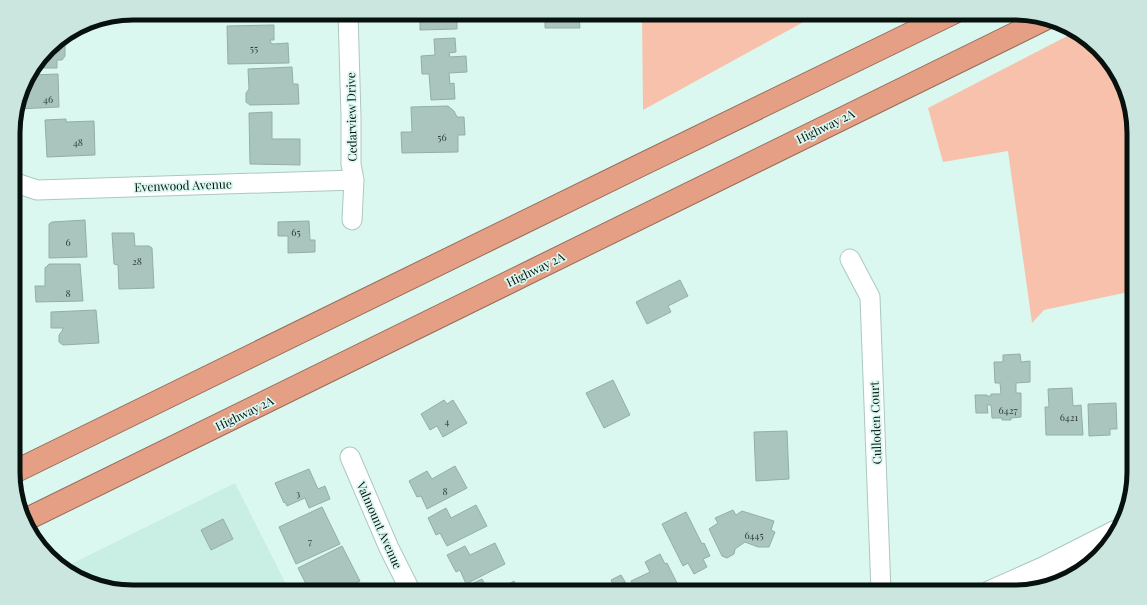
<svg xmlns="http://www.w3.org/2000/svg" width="1147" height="605" font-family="'Playfair Display',serif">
<rect width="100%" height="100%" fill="#dbf8f0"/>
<!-- built -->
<path fill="#c9efe4" d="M235,483L290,592H133L80,580L65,567Z"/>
<!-- green -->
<path fill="#f8c1ac" d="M642,13H820L643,110Z
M1075,32L1114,66L1133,118V291L1044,310L1032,323L1008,151L943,162L928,108Z"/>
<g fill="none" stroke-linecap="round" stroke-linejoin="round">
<!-- stream -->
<path stroke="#62c1aa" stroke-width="5.5" d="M1085,42L1090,45"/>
</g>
<!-- building -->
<path fill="#a9c5bd" stroke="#93aea6" d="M260,13H291V18H268V15H260Z
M413,13H457V29L420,30V17H413Z
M545,13H593V16H579L580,28H545Z
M274,25V40H270L271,43L273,44L288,43L289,63L228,64L227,26Z
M455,38L456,52L449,53L450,57L466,56L467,72L449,73L450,84L454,83L455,99L431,100L429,74H422L421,56L435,55L434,39Z
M56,41L57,43H62L65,46V56L62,60H57V68H34L54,43Z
M292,67L293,84H298L299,104L250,105L246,102V93L249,89L248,69Z
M58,74L59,107L18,109L25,80L29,75Z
M448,106L454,111L457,117H464L465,135H458V152L402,153L401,132H412L411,107Z
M272,112V139H300V165L250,164L249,113Z
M66,119V122L94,121L95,155L47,157L45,120Z
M85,220L87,257L49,258V224L52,222Z
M309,221L310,240H315V252L288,253V236H278V222Z
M112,233H134L135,246H149L152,248L154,288L119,289L118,265L114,264Z
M49,264H80L83,301L36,302L35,286H45V268Z
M680,280L688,296L668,306L671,312L647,324L636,302Z
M96,310L99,343L63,345L59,342V335L62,331L63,328H51V312Z
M1020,354L1021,362L1030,361V382L1016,383V393H1021V417L1011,418V420H1002V418H992L991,405H987L988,413H976L975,395H987V396H991V394H1001L1000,383H995L994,362H1003V355Z
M613,380L630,415L604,428L586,393Z
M1072,388L1073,406L1081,405L1083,435H1046L1045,407H1049L1048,389Z
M444,400L447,404L453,400L467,423L443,437L437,426L430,430L421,414Z
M1116,403L1117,429H1110V435L1089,436L1088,404Z
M787,431L789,479L756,481L754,432Z
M455,466L467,488L427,509L421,496L417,497L409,481L427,471L432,479Z
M309,469L318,489L325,486L330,499L309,508L305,498L287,506L285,502L284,503L275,483Z
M476,505L487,526L447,546L440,533L436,535L428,518L446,508L451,518Z
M322,507L340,544L296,564L279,527Z
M733,510L736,515L742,511L774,521L771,530L775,532L769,547H758L745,542L735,549L734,554L727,558L722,556L709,529L718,523L715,518Z
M686,512L702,544L704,543L710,556L703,559L707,567L694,574L688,563L683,566L662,524Z
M223,519L233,539L211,550L201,530Z
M495,543L505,564L466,584L460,570L456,572L447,555L465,546L470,555Z
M342,546L360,581L339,592H310L298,568Z
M660,554L665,564L667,563L681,591L636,592L631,581L650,572L645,562Z
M621,575L627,585L629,584L633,592H614L616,591L611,580Z
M482,579L489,592H463L461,589Z
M514,581L519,592H493L509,584Z"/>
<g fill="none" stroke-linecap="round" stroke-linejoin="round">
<!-- street casing -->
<g stroke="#acc8c0" stroke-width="21">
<path id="street" d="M348,13L351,117V164L354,180L352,220
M13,182L37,190L354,180
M850,259L870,297L881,592
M350,457L389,548L411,592"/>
</g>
<!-- secondary casing -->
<g stroke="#acc8c0" stroke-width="24">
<path id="secondary" d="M990,592L1044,568L1115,532"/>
</g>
<!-- highway casing -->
<g stroke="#976d5b" stroke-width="24">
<path id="highway" d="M14,472C326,317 640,166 953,13
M27,519C366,354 704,185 1043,20"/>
</g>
<!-- street -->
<use href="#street" stroke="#fff" stroke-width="19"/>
<!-- secondary -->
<use href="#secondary" stroke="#fff" stroke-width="22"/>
<!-- highway -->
<use href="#highway" stroke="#e49f84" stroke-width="22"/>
</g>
<g text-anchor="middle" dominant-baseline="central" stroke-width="3.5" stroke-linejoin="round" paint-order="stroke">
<!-- number labels -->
<g font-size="10" fill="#303e3a">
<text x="254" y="48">55</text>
<text x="48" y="99">46</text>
<text x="442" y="137">56</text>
<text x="78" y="142">48</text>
<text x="296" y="232">65</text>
<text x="68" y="242">6</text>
<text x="137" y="261">28</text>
<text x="68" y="293">8</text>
<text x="1008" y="410">6427</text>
<text x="1069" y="417">6421</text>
<text x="447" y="421">4</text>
<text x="445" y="491">8</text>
<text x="298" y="493">3</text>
<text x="754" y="535">6445</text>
<text x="310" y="541">7</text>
</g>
<!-- street labels -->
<g font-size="12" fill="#07110e" stroke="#dbf8f0">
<text transform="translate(351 117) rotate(-91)">Cedarview Drive</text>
<text transform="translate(825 126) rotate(-26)">Highway 2A</text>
<text transform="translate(183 185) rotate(-2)">Evenwood Avenue</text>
<text transform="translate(535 269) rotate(-26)">Highway 2A</text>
<text transform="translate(244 413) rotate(-26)">Highway 2A</text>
<text transform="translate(875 423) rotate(-92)">Culloden Court</text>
<text transform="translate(380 525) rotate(66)">Valmount Avenue</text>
</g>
</g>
<!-- crop -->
<path d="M0 0H1147V605H0ZM133 20H1014A113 113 0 0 1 1127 133V472A113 113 0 0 1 1014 585H133A113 113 0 0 1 20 472V133A113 113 0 0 1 133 20Z" fill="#cae6de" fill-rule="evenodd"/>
<path fill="none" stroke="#07110e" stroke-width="5" d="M133 20H1014A113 113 0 0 1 1127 133V472A113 113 0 0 1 1014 585H133A113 113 0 0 1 20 472V133A113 113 0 0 1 133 20Z"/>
</svg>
